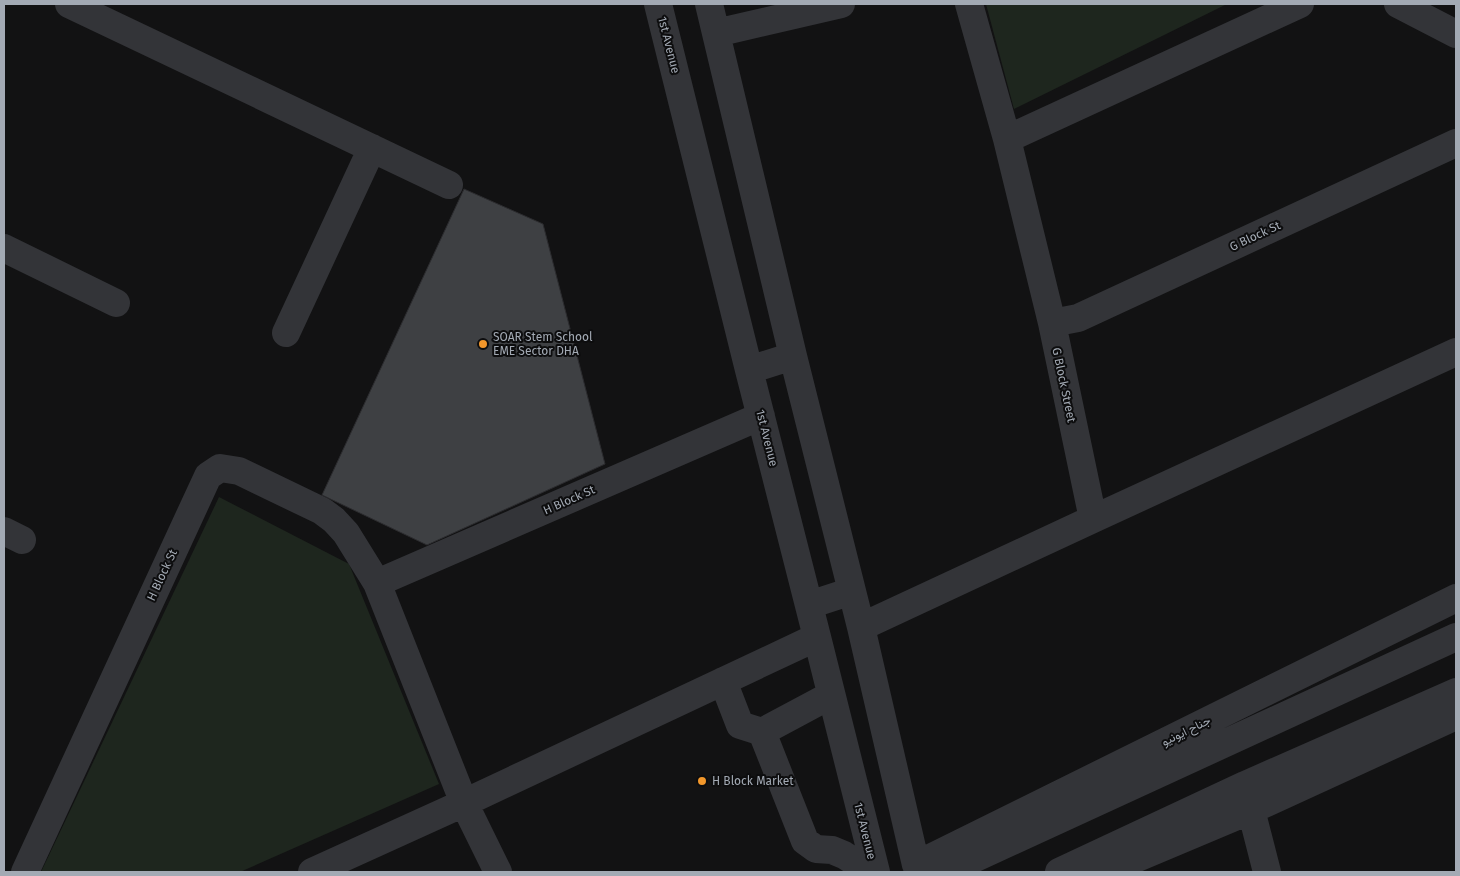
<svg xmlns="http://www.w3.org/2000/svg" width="1460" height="876" font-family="'Fira Sans',Vazirmatn,sans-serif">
<rect width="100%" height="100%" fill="#121213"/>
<!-- green -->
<path fill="#1e261e" d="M986,4H1227L1014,109Z
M219,497L349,564L439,784L240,872H41Z"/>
<!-- building -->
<path fill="#3e4043" stroke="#2c2c2f" d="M464,189L543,224L605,464L427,545L322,495Z"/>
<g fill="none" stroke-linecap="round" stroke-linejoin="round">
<!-- minor -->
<path stroke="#333438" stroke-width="28" d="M69,4L449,185
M658,4L749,370L817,637L876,872
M709,4L793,356L861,627L916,865L1456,598
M1398,4L1456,34
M716,33L841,4
M1007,139L1300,4
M4,248L116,303
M1052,323L1078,318L1456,143
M286,333L372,148
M749,370L793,356
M1093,519L1456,352
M4,531L22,540
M377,583L761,416
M809,605L852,591
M861,627L1093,519L1052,323L1007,139L969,4
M723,681L740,725L762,732
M831,695L762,732L805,841L816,849L832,850L844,855L871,872
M1247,794L1267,872
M25,872L208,476L220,468L239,471L322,511L334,520L346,533L377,583L464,803L498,872
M312,872L464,803L817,637
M945,872L1456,637
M1059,872L1245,785L1456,692
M1104,872L1251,810L1456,716"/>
</g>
<!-- markers -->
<g fill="#f2972b" stroke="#0d0d0e" stroke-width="2">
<circle cx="483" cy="344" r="5"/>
<circle cx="702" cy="781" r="5"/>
</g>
<g text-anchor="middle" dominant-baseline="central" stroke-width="4" stroke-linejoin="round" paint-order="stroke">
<!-- street labels -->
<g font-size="12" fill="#a3aab4" stroke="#0d0d0e">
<text transform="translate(669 45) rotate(76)">1st Avenue</text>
<text transform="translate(1255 236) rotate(-25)">G Block St</text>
<text transform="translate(1064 385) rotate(78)">G Block Street</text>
<text transform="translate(767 438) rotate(76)">1st Avenue</text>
<text transform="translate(569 500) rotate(-24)">H Block St</text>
<text transform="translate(162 575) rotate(-65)">H Block St</text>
<text transform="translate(1186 731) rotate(-26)">جناح ایونیو</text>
<text transform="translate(865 831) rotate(76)">1st Avenue</text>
</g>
<!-- poi labels -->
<g font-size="12" fill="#a3aab4" stroke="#0d0d0e" text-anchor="start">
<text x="493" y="337">SOAR Stem School<tspan x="493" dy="14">EME Sector DHA</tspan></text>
<text x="712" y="781">H Block Market</text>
</g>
</g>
<!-- border -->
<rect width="1460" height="876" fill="none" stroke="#a3aab4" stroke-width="10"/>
</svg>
